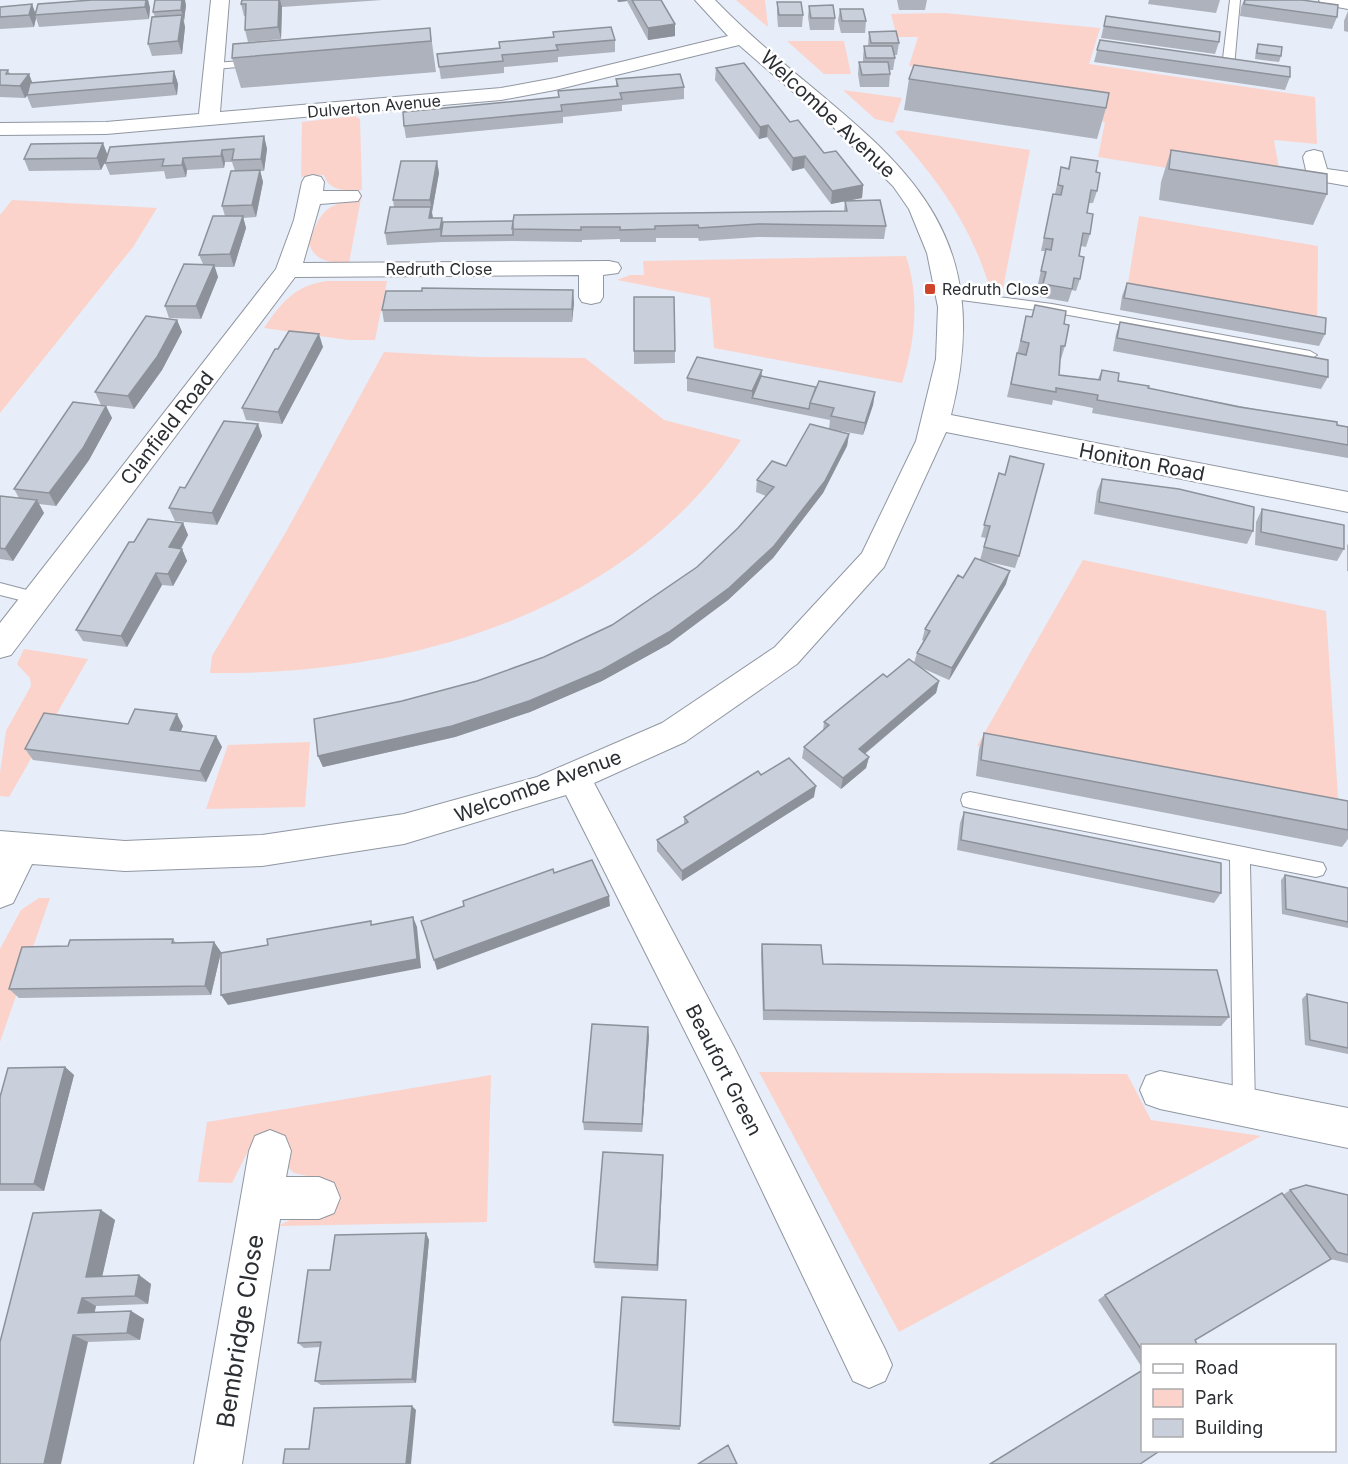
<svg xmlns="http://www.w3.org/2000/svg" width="1348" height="1464" font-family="Inter,sans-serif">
<rect width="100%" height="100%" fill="#e7edf9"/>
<!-- green -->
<path fill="#fbd3ca" d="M736,0H765L768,27Z
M944,13L1100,28L1089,64L1315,97L1317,144L1274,140L1280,174L1192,172L1098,157L1105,122L1096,120L1077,91L909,66L918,37H897L891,14Z
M787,41H844L851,74H824Z
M843,90L902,98L893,123L875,119Z
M355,116L360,119L362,190C348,192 328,191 324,175L301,177L302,122Z
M901,130L1030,150L1003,288L988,282C968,221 937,179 895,132Z
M361,198L349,263C332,263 314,262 309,243C321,210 325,205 361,198Z
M12,200L157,208L133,247L0,413V215Z
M1139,216L1318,246L1317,327L1126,295Z
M906,256C920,299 915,341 902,383L714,348L710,298L617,280L630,275H644L643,261Z
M327,281H387L375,340H348L264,328C281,303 295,285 327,281Z
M384,352L477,357L585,358L664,420L741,440C627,613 408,676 210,673L212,656L286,532Z
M1083,560L1326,611L1339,813L977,746Z
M24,649L88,659L9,797L0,796V773L6,731L31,686L30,678L17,664Z
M310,742L305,807L206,809L228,745Z
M39,898H50L0,1042V949L21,910Z
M759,1072L1127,1074L1151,1120L1261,1136L899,1332Z
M491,1075L487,1222L278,1226L292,1219L321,1179L294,1173L259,1140L250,1147L232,1183L198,1182L207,1122Z"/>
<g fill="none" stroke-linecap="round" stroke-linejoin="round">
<!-- lane casing -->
<g stroke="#9197a1" stroke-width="2">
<path id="lane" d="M1230,0H1240L1234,67L1228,70L1222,67Z
M257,60L263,63L261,65L214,69L208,66L214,63Z
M951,291L1052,304L1310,351L1317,355L1310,359L1052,312L946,298L944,295Z
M0,583L42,594L44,598L36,604L0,595Z
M970,792L1323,863L1326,869L1323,875L1316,877L1250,864L1255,1107L1252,1115L1244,1118L1236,1115L1233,1107L1230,860L970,808L963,806L961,800L963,794Z"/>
</g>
<!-- street casing -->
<g stroke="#9197a1" stroke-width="2">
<path id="street" d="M211,0H229L220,112L501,88L555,78L728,36L695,0H715C846,136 1009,185 951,415L1348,492V512L946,432L884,567L797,664L685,742L594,783L734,1047L885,1349L892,1365L885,1381L869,1388L853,1381L706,1073L566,795L404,844L262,866L125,871L32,864L13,903L0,908V831L125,841L262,835L404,814L537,777L662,723L775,647L862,553L916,441L936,359L938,307L927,253L909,209L893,186L831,125L739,45L555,90L501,100L106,134L0,135V123L106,122L199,114Z
M1319,0H1348V9L1321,4Z
M1314,150L1322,152L1327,169L1348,172V186L1308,179L1303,157L1306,152Z
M313,175L321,177L324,182L323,191H358L361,196L358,201L320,204L303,263L609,261L618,263L621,268L618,273L603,275V297L600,302L591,304L582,302L579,297V275L295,277L11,655L0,658V623L276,269L294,220L302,182L305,177Z
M1160,1071L1348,1108V1148L1160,1109L1146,1104L1140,1090L1146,1076Z
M270,1130L285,1136L291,1151L286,1177H319L334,1183L340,1198L334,1213L319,1219H280L242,1464H194L249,1151L255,1136Z"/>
</g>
<!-- lane -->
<use href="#lane" fill="#fff" fill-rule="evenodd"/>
<!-- street -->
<use href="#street" fill="#fff" fill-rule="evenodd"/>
</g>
<!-- wall -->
<path fill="#adb2bc" d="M92,0H148L150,8L149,19L39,27L36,18L34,27L0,29V7L32,4L35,13Z
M242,0H382L282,7L281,39L248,42L245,30L246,16H244L241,4Z
M617,0H661L675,24V36L648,40L627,1L618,2Z
M897,0H927L925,10H899Z
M1149,0H1220L1216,13L1148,4Z
M1244,0H1302L1337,17L1332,29L1240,16L1241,7Z
M777,2L803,15L802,27H778L777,14Z
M186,5L184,21L185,27L182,54L152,56L148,44L155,17L153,12Z
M809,6L835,18L834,30H810L808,17Z
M840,9L866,21L865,33H841L838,20Z
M1348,11V32L1344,31V21Z
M1106,16L1219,42L1215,54L1101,38Z
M430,28L436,72L241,88L232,58Z
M553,32L615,40V52L558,57V62L504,67V73L441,79L437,54L500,48L499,42L553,38Z
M869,32L899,43L897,55H894L895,58L893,70H889L890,74L889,87H860L858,74L859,62H863V58L864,46H868Z
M1100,40L1290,77L1285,90L1094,62Z
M1258,44L1281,56L1279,62L1255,59L1256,50Z
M716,68L790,122L824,153L863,185L862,198L846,201L886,226L884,239L757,237L699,241L698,238H656V242H620V239L582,240V242L514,241L442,242L387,245L385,233L394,207L393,200L437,161L439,173L432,212L433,218L443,224L513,221L844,211L845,201L831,204L804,168L792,171L767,137L759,139L715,80Z
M0,70H8L10,74H29L32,83L174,71L178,84L177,95L32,108L27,96L25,98L0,97Z
M616,79L684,87V99L622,105V111L563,117V123L406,138L404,126L558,97V91L616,86Z
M909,79L1106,108L1097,139L904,110Z
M264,136L267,149L264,171H260L263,182L256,217L243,218L246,228L234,267H215L218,277L201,319L169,318L165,306L203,264L199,255L225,216L222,206L235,171L232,162H225L224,168L187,170L186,177L166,179L164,171L110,175L105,163L106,160L101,170L29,171L24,159L108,155Z
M1171,150L1327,194L1313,225L1159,200L1161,182Z
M1071,157L1096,172L1097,191L1093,203H1089L1087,213L1090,234L1086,247L1081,246L1079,256L1080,279L1076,291L1072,290L1068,302L1040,297L1042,284H1038L1045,251H1041L1053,194H1055L1061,167L1068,168Z
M1127,283L1325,334L1319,346L1120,310L1122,296Z
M674,297L675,363L634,364V351Z
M574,303L572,322H384L382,310Z
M1026,316L1064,324L1065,346L1061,359H1060L1059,375L1098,379L1102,370L1118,381L1148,388L1348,427V458L1092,413L1093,408L1053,400L1052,405L1007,397Z
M177,320L182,332L162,370L134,409L101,405L95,392Z
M1120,322L1328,377L1321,389L1113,351L1116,334Z
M323,347L282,424L246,420L242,408L278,349Z
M761,376L816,387L875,392L873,405L863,435L829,429L830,420L687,391V378Z
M106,406L112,418L89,460L56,506L39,504L44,513L13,561L0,559V496L19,498L14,489Z
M258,424L262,436L217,525L175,521L169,508L185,488Z
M849,434L847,446L823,493L773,558L728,600L669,644L602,681L530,712L455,737L323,767L318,756L402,701L477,681L544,657L612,625L697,567L738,528L766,496L756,492L757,480L786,466Z
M999,473L1019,556L1015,568L980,560L986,538L981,537Z
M1102,479L1253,531L1247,544L1094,514L1097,491Z
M1262,509L1344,549L1337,561L1255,545L1256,522Z
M183,523L188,535L181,549H182L187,561L173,586L162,585L127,647L83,641L76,630L134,542Z
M1348,544V571H1347V545Z
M963,578L1006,584L949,680L922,668L939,681L936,693L865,754L869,757L866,768L841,789L802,758L804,747L823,731L824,722L887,677L914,663L917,653L924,641L922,640L925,629Z
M128,724L183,726L181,731L216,736L222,747L206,782L33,760L25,749Z
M984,733L1348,801V839L1342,847L976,776L979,749Z
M761,775L814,797L682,881L657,851V840L684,824V817Z
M964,812L1221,893L1214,903L957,850L960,823Z
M1285,875L1348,888V928L1282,914L1281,880Z
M173,939L176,943L214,942L221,952L211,995L19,998L9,989Z
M762,944L823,964L1229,1017L1221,1026L763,1020L761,954Z
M1307,994L1348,1003V1054L1305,1045L1302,999Z
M649,1036L642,1132L584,1130L583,1122Z
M65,1067L74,1075L44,1191H0V1097Z
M663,1155L658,1271L595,1268L594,1262Z
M1290,1190L1348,1195V1263L1330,1259L1195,1340L1143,1346V1369L1098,1300L1105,1295L1283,1195Z
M101,1210L115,1220L102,1277L139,1275L151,1284L148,1304L96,1306L94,1312L131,1311L144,1319L140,1340L88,1342L0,1464Z
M426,1233L429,1240L416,1383L321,1385L315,1381L320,1347L304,1348L298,1343L330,1270Z
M686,1300L680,1430L614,1426L613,1422Z"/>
<!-- shaded-wall -->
<path fill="#8d9199" d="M146,0H148L150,8L149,19L145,7Z
M182,0H185L186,5L184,21L181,10Z
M279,0H280L282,7L281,39L278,27Z
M618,0H627V1L618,2Z
M32,4L36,15H35L36,18L34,27L29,15Z
M182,15L185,27L182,54L178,41Z
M675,24V36L648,40V28Z
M174,71L178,84L177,95L173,83Z
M29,74L34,87L25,98L20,86Z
M768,125L767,137L759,139L760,127Z
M264,136L267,149L264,171L261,159Z
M103,143L108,156L101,170L97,158Z
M222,150L225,162L224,168L221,156Z
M805,156L804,168L792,171L793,158Z
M183,158L187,170L186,177L182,165Z
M437,161L439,173L432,212L430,200Z
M260,170L263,182L256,217L252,205Z
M863,185L862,198L831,204L832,191Z
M431,207L433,219L431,230L429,218Z
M243,216L246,228L234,267L230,254Z
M442,218L444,230L441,236L440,229Z
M214,265L218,277L201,319L196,306Z
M573,290L574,303L572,322V309Z
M177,320L182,332L162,370L134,409L128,396Z
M319,334L323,347L282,424L278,412Z
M762,370L761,382L752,398V391Z
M875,392L873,405L863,435L865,423Z
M106,406L112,418L89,460L56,506L49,493Z
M258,424L262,436L217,525L212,513Z
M849,434L847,446L823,493L773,558L728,600L669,644L602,681L530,712L455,737L323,767L318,756L602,670Z
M37,500L44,513L13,561L5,549Z
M183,523L188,535L175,559L169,547Z
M182,549L187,561L173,586L168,574Z
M1010,571L1006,584L949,680L952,668Z
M156,573L162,585L127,647L121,636Z
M939,681L936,693L857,760L859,749Z
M177,714L183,726L176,741L170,730Z
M216,736L222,747L206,782L200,771Z
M869,757L866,768L841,789L843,778Z
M816,786L814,797L682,881V871Z
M609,896L610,906L437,970L434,960Z
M413,917L417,927L421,968L228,1005L221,995Z
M214,942L221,952L211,995L205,986Z
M648,1027L649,1036L642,1132V1124Z
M65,1067L74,1075L44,1191L34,1184Z
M663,1155V1163L658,1271L657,1265Z
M101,1210L115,1220L100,1286L86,1277Z
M426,1233L429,1240L416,1383L412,1379Z
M139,1275L151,1284L148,1304L135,1296Z
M82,1298L96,1306L93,1321L78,1313Z
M131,1311L144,1319L140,1340L127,1333Z
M73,1335L88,1342L61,1464H44Z
M412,1406L416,1410L411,1464H406Z"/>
<!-- building -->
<path fill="#c9cfdb" stroke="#8d9199" stroke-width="1.5" d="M92,0H146L145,7L35,15L38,4Z
M155,0H182L181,10L153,12Z
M242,0H279L278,27L245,30L246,4H241Z
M632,0H661L675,24L648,28Z
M1245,0H1302L1338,5L1337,17L1244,4Z
M777,2H801L803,15H779Z
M32,4L29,15L0,17V7Z
M833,5L835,18H811L809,6Z
M840,9H863L866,21H842Z
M182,15L178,41L148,44L152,17Z
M1106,16L1220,32L1219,42L1104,26Z
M611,27L615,40L556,45L558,50L502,55L503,61L439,67L437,54L500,48L499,42L554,37L553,32Z
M430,28L431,41L232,58L233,44Z
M896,31L899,43H871L869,32Z
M1100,40L1290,67V77L1097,50Z
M1258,44L1282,47L1281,56L1257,53Z
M864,46H892L895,58H866Z
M859,62H888L890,74L862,75Z
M744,63L790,122L798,120L824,153L836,151L863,185L832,191L805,156L793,158L768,125L760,127L716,68Z
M914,65L1109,93L1106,108L909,79Z
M0,70H8L6,74H29L20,86L0,85Z
M174,71L173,83L27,95L30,83Z
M680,74L684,87L620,93L622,99L561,105L562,111L404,126L403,112L559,97L558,91L618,86L616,79Z
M264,136L261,159L232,160L234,149L222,150L221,156L183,158L182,165L162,166L164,159L105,163L110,147Z
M103,143L97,158L24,159L31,144Z
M1171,150L1327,174V194L1169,169Z
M1071,157L1098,161L1096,172L1100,173L1097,191L1091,190L1087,213L1093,214L1090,234L1083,233L1079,256L1084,257L1080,279L1074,278L1072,289L1043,284L1046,272L1041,271L1046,249L1051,250L1053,239L1044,238L1053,194L1061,195L1063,186L1058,185L1061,167L1069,169Z
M401,161H437L430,200H393Z
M260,170L252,205L222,206L231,171Z
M880,200L886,226L758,224L699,228L698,225L655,226V229L620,230V227H581V230L512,229L514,215L847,211L845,201Z
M390,207H431L429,218H442L440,229L385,233Z
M213,216H243L230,254L199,255Z
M513,221V235L441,236L443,222Z
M184,264L214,265L196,306H165Z
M1127,283L1326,318L1325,334L1124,298Z
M422,288L573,290L572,309L382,310L386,291H422Z
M634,297H674L675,351H634Z
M1035,305L1066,311L1064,324L1069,325L1065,346H1061L1059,375L1100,380L1102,370L1119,373L1118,381L1149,386L1148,388L1239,407L1337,422V425L1348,427V445L1097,400L1098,395L1056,388V392L1011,384L1017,353L1026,355L1029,343L1021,341L1026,316L1032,317Z
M146,316L177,320L157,357L128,396L95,392Z
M1120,322L1328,360V377L1117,338Z
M289,331L319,334L278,412L242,408L275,349H278Z
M697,357L762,370L752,391L687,378Z
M761,376L816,387L810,403L809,409L752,398Z
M819,381L875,392L865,423L831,416L834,408L810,403Z
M73,402L106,406L83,448L49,493L14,489Z
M224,421L258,424L212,513L169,508L180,487L185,488Z
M810,424L849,434L825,481L774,546L729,588L669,632L602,670L529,701L452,726L318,756L314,719L402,701L477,681L544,657L612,625L697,567L738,528L774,487L757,480L772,461L786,466Z
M1010,456L1044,464L1019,556L984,547L990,526L984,525L999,473L1005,475Z
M1102,479L1179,489L1254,507L1253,531L1099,502Z
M0,496L37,500L5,549L0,548Z
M1262,509L1344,525V549L1261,532Z
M148,519L183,523L169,547L182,549L168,574L156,573L121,636L76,630L129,542H134Z
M975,558L1010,571L952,668L917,653L930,631L925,629L958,575L963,578Z
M909,659L939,681L859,749L869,757L843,778L804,747L829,725L824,722L883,674L887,677Z
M135,709L177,714L170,730L216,736L200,771L25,749L44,713L128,724Z
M984,733L1348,801V830L981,760Z
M789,758L816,786L682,871L657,840L688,822L684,817L758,771L761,775Z
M964,812L1221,863V893L961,840Z
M592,860L609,896L434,960L421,921L464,906L463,901L553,869L554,873Z
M1285,875L1348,888V922L1286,909Z
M413,917L417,959L221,995V953L268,945L267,939L371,921V925Z
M173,939L172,943L214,942L205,986L9,989L22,947L68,946L70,940Z
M762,944L821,945L823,964L1217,970L1229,1017L764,1010Z
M1307,994L1348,1003V1048L1310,1040Z
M592,1024L648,1027L642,1124L583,1122Z
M65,1067L34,1184H0V1097L8,1068Z
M603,1152L663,1155L657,1265L594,1262Z
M1306,1185L1348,1195V1255L1337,1252L1290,1190Z
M1282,1193L1331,1259L1195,1340L1198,1346H1143V1352L1105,1295Z
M101,1210L86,1277L139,1275L135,1296L82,1298L78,1313L131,1311L127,1333L73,1335L44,1464H0V1342L33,1213Z
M426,1233L412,1379L315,1381L321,1342L298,1343L308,1270H330L335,1235Z
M622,1297L686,1300L680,1426L613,1422Z
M1141,1371L1143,1374V1450H1161L1140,1464H990Z
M412,1406L406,1464H283L285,1449H309L314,1408Z
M728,1445L737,1464H698Z"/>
<!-- markers -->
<rect fill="#ce4329" stroke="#fff" stroke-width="2" x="924" y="283" width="12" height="12" rx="3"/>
<g text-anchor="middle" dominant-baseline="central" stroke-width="5" stroke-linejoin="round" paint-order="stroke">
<!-- far-street labels -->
<g font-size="16" fill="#2b2e32" stroke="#fff">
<text transform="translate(374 106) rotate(-5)">Dulverton Avenue</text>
<text x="439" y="269">Redruth Close</text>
</g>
<!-- far-poi labels -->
<g font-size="16" fill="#2b2e32" stroke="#fff" text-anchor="start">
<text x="942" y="289">Redruth Close</text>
</g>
<!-- street labels -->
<g font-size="20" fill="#2b2e32" stroke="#fff">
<text transform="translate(828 114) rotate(43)">Welcombe Avenue</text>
<text transform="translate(167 428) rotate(-52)">Clanfield Road</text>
<text transform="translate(1142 462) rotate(11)">Honiton Road</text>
<text transform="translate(538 786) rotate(-20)">Welcombe Avenue</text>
<text transform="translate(724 1070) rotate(63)">Beaufort Green</text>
</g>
<!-- near-street labels -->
<g font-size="24" fill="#2b2e32" stroke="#fff">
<text transform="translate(240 1331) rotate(-81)">Bembridge Close</text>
</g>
</g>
<!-- legend -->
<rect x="1141" y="1344" width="195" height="108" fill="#ffffff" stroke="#aaabad" stroke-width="1.5"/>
<rect x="1153" y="1364" width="30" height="9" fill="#ffffff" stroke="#aaabad" stroke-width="1.5"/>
<text x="1195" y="1374" font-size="18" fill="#2b2e32">Road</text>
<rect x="1153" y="1389" width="30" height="18" fill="#fbd3ca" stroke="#aaabad" stroke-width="1.5"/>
<text x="1195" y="1404" font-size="18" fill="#2b2e32">Park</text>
<rect x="1153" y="1419" width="30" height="18" fill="#c9cfdb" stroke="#aaabad" stroke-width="1.5"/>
<text x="1195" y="1434" font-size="18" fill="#2b2e32">Building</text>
</svg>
